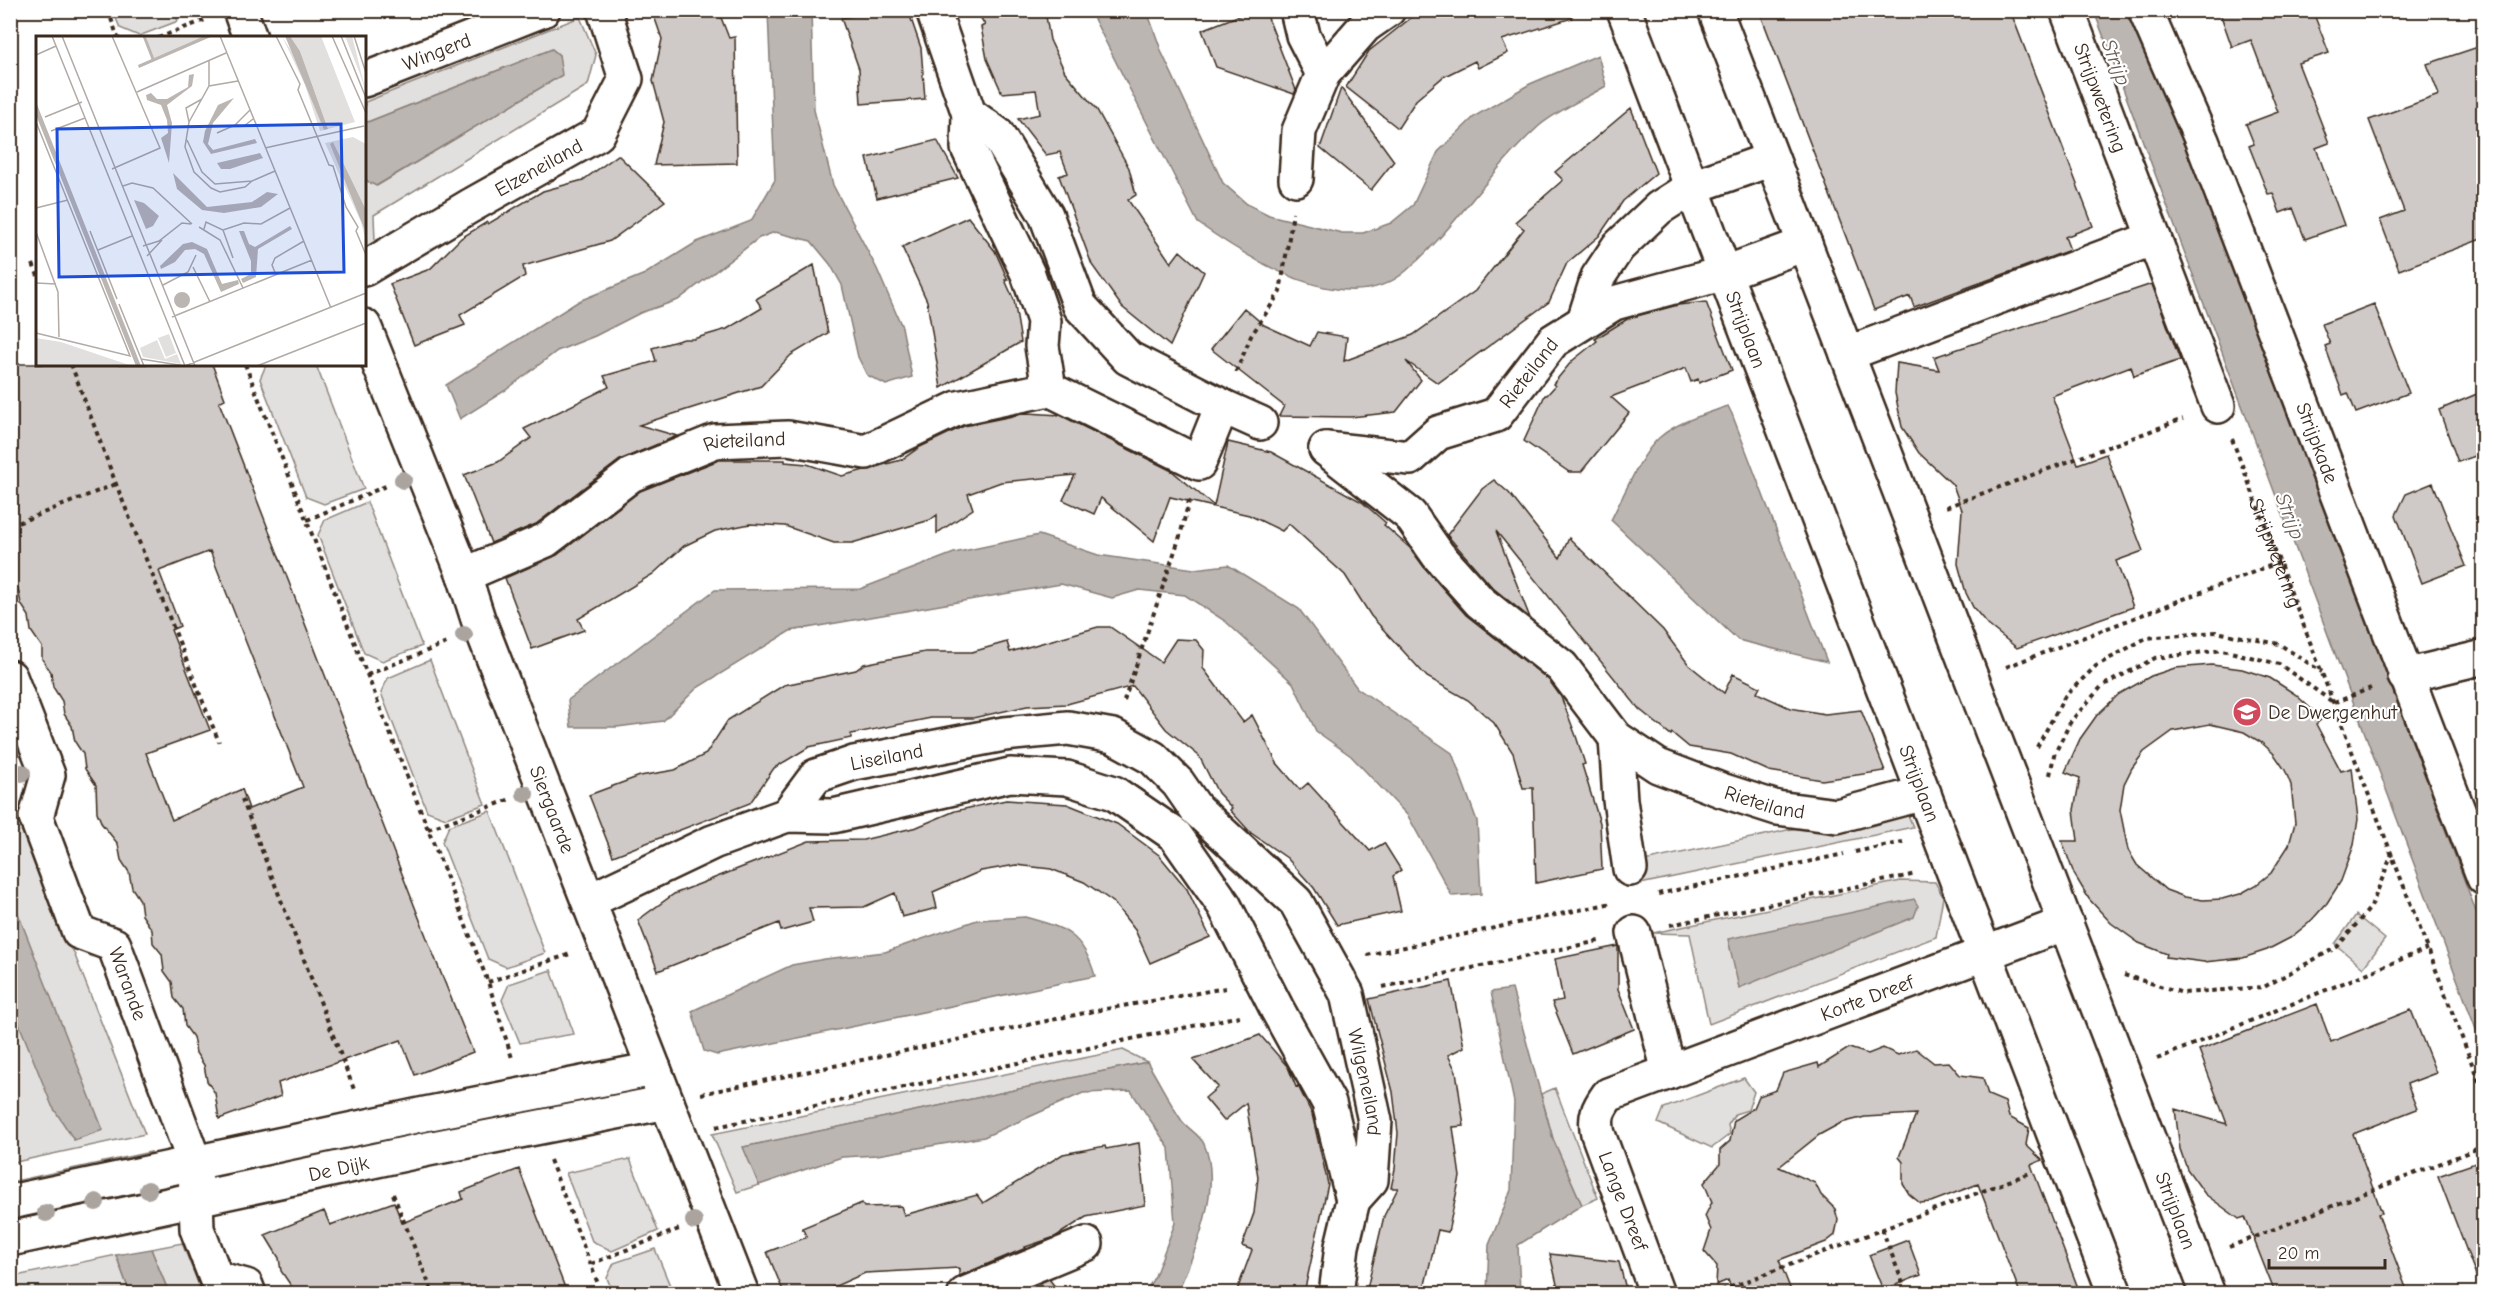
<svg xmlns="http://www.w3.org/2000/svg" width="2494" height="1304" font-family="'Comic Neue',sans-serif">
<rect width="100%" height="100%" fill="#fff"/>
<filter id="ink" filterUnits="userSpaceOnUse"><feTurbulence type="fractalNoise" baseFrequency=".0167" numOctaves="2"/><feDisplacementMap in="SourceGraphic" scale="12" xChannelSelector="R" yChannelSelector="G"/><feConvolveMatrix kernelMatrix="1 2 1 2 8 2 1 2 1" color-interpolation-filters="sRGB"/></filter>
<g filter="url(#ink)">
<!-- green -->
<path fill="#e2e0de" stroke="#8e857e" stroke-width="1.5" d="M113,11H174L178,21L139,36L120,28Z
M580,17L596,55L588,85L374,215L375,242L366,249L364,174L367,181L377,186L561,75L559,55L552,49L365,123V102Z
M266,365H316L364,489L324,504L306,497L260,379Z
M367,502L422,646L382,661L364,653L318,535L325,520Z
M430,660L485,804L446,818L427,811L381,693L388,678Z
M10,790L145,1134L11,1163H10Z
M1904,805L1913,827L1640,884L1639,862Z
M490,811L545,953L506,967L488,959L442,842L449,826Z
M1901,881L1935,882L1943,897L1936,937L1709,1024L1690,934L1653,933Z
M2356,915L2385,939L2363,968L2335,944Z
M551,970L574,1034L520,1043L502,1000L509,984Z
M1123,1050L1147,1062L744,1147L759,1185L737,1192L712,1134Z
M1744,1078L1754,1092L1748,1110L1735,1114L1728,1125L1730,1134L1712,1148L1658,1123L1664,1108Z
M1555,1088L1598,1198L1582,1205L1553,1139L1541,1094Z
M627,1091L621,1096L544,1113L541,1105Z
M518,1107L523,1116L246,1176L241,1172L245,1166Z
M151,1152L152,1160L11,1190L10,1182Z
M630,1159L658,1231L612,1251L592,1241L566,1173Z
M155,1187V1194L11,1226L10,1213Z
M161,1220L170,1224L11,1257L10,1249Z
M182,1243L202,1293H169L151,1249Z
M655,1249L673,1293H613L607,1278L614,1263Z
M116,1255L130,1293H11V1277Z"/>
<!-- water -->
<path fill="#bcb6b3" stroke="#887e77" stroke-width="1.5" d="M768,11H811L814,110L833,185L877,269L902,327L912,377L886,385L867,375L858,357L842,285L830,264L811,241L775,232L759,238L678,300L640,313L595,336L557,351L506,390L460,419L446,385L579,301L645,274L697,242L751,221L775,180Z
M1090,11H1147L1162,53L1223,183L1247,204L1269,215L1342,233H1363L1391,223L1413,205L1438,152L1475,116L1530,84L1598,55L1606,86C1584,99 1558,110 1539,126C1490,170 1456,228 1406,271C1347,322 1249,259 1198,223Z
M2094,11H2137L2483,930V1048Z
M552,49L559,55L562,75L376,186L367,181L364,174L365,123Z
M1728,406L1732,414L1827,662L1738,640L1611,520C1623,497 1641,453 1660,437C1679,421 1706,414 1728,406Z
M1039,535L1098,555L1194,569L1228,565L1299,609L1357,688L1452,753L1477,821L1481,894L1452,896L1408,816L1351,756L1316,731L1293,683L1225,621L1185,595L1139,590L1112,598L1061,584L790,631L697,688L663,721L617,727H571L568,700L715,590L860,589L954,553Z
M10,893L103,1130L74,1140L52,1106L11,1004Z
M1914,899L1918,906L1914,917L1739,988L1728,939Z
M1025,917C1065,928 1083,933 1095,976L717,1055L704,1051L692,1011L792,965L825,959L885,952L977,920Z
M1512,989L1553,1139L1582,1205L1518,1245L1520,1293H1487L1489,1245L1511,1190L1514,1102L1491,992Z
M1147,1062C1159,1081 1169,1102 1182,1121C1188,1129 1200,1135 1204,1144C1223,1187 1195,1253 1177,1293H1145L1155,1276L1175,1223L1169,1148L1131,1091L1083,1093L984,1137L877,1155L842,1157L759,1185L743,1147Z
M151,1249L169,1293H130L116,1255Z"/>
<!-- building -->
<path fill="#cfcac7" stroke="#3b2a1e" stroke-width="1.5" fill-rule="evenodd" d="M652,10H718L729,38L735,37L737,163L654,165L664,122L653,81L662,39Z
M884,10H908L921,48L925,99L861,104L859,69L841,18Z
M976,10H1045L1050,40L1065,72L1097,110L1129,168L1136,195L1128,200L1171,263L1180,251L1204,272L1170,346L1122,307L1092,265L1059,176L1068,173L1060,152L1046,155L1018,119L1040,114L1036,90L1002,93L987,59L981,27L985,25Z
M1253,10H1265L1296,90L1294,94L1216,67L1202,30Z
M1421,10H1571L1572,18L1502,40L1508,53L1478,68L1475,61L1443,77L1416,100L1398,128L1346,87L1369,51Z
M1759,10H2010L2093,226L2065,237L2070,250L1914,307L1910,296L1874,310Z
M2219,10H2322V14L2315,17L2329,53L2298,63L2329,143L2316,148L2344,225L2305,239L2293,208L2280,213L2273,193L2268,194L2249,146L2254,144L2246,124L2278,112L2251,40L2232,47Z
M2484,45V238L2399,270L2380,220L2404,211L2369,120L2439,95L2427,64Z
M1341,88L1394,161L1371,190L1320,148Z
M1631,108L1656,173L1623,201L1599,236L1567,263L1549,302L1438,383L1406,361L1421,380L1396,412L1351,417L1279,416L1284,406L1211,349L1244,308L1264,325L1310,346L1317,332L1347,337L1344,361L1413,335L1475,291L1524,229L1515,222L1563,180L1555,172Z
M937,140L958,178L877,198L867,158Z
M618,155L665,201L610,241L523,266L525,276L460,315L465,325L414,345L390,284L430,269L461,238L487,222L488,224L543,191L583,180Z
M968,217L995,251L1008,280H1005L1014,300L1021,342L941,388L927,301L902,247Z
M814,265L828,333L791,355L761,386L639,425L677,436L620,460L536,524L491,543L464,475L498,462L531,438L524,429L609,387L604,376L656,361L652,348L684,339H693L727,329L762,308L756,299Z
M2152,284L2180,360L2134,376L2131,366L2052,396L2078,464L2106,454L2113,473L2143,551L2116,561L2133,607L2017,648L1988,625L1973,607L1966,593L1958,564L1962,510L1953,485L1919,453L1902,427L1895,393L1897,363L1939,370L1934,357Z
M1706,302L1732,370L1699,383L1698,379L1691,382L1686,368L1611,397L1629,413L1581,472H1569L1524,441L1545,395H1547L1555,386L1553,384L1572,361L1597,341L1595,339L1629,318L1678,305Z
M2374,304L2409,393L2356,413L2348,393L2343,395L2325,346L2330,344L2322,324Z
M10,364H212L225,399L219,402L430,946L473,1052L415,1075L401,1040L278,1083L281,1096L219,1119L215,1093L207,1081L204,1065L196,1053L193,1037L185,1026L183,1009L174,998L172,982L164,971L162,954L153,943L152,930L142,915L140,900L132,888L129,872L121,860L118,844L102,824L97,812L96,785L85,769L83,754L75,742L72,726L64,714L62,701L53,687L51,672L42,659V647L31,631L29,616L21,604L18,588L10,577ZM210,551L303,787L249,809L242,789L172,820L146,753L210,730L171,630L180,626L159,571Z
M2484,391V453L2458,462L2439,410Z
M1027,413L1060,415L1172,471L1214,506L1228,442L1271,452L1362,502L1386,523L1384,525L1410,548L1424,567L1466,615L1549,680L1561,697L1576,736L1585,764L1582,765L1600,823L1602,869L1536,883L1533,788H1523L1513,753L1494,723L1468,700L1427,677L1371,616L1345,575L1289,524L1282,531L1249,515L1170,497L1154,541L1101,498L1094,514L1063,500L1075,475L1001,482L968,494L973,509L937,533V515L930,520L852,543H834L785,526L750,524L715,531L684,546L653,574L578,619L584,630L532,649L505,578L557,555L640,491L719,460H785V462L807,464L842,476L901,460L920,447L964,426Z
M1494,480L1509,493L1560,558L1569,538L1663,630L1689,665L1724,693L1733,674L1760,687L1757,693L1790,708L1825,714L1861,710L1885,771L1822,780L1769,771L1731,754L1689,747L1672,733L1671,735L1639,709L1496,531L1530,618L1493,588L1447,535L1482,489Z
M2433,483L2466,566L2422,583L2396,515L2406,494Z
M1098,627H1110L1161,662L1176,639L1196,640L1204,650L1203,668L1243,722L1252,715L1277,763L1300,790L1308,783L1370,851L1384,843L1401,870L1393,876L1401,911L1337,925L1314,888L1287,858L1251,833L1230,810L1232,808L1218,793L1199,756L1166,729L1133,686L1067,704L1027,706L973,718H931L851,734V738L809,747L774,768L750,803L613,856L589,795L640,776L675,770L706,754L728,720L784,685L856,670L864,664L925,652H972L1007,642L1010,652Z
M2212,665L2242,669L2270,678L2295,694L2322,719L2316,724L2341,771L2352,768L2358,819L2354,845L2341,881L2327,903L2310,922L2290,938L2267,950L2243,958L2204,962L2166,957L2167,954L2139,943L2111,923L2089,899L2074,874L2062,841H2078L2074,810L2080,778L2065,772L2080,739L2097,715L2119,694L2151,676L2175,668ZM2210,724L2244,732L2262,743L2274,754L2285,770L2291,785L2295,823L2289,845L2271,873L2256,885L2240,894L2222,899L2203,900L2185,897L2166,890L2137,865L2128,850L2120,810L2124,784L2132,768L2144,752L2173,731Z
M1006,800L1067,804L1117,824L1159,855L1187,889L1210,937L1150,963L1135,930L1113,902L1084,882L1051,869L1016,865L981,871L933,892L937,908L902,917L895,893L864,907L809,908L813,922L781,931L779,923L658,971L638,920L674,894L809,841L863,840L917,827L955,811Z
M1618,946V989L1634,1029L1573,1054L1552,1002L1563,1000L1555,959Z
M1451,981L1464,1047L1448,1055L1456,1071L1464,1126L1453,1127L1460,1177L1448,1232L1438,1230L1423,1293H1366L1384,1216L1398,1188H1391L1395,1169L1398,1133L1393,1092L1369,999Z
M2317,1004L2331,1042L2411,1010L2436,1073L2407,1084L2417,1109L2353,1134L2382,1213L2378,1214L2408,1293H2275L2245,1217L2239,1219L2205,1194L2187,1169L2180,1149L2175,1109L2227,1124L2199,1050Z
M1260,1035L1288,1067L1296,1087L1298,1086L1312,1114L1328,1184L1304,1293H1236L1252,1250L1242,1246L1254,1213L1258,1177L1246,1103L1224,1121L1205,1098L1218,1087L1193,1060Z
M1849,1048L1868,1054L1883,1048L1898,1055L1916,1049L1934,1063L1949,1062L1960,1075L1983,1078L1988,1095L2005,1102L2009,1117L2029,1128L2026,1145L2042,1160L2031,1165L2080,1293H2020L1978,1184L1931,1202L1920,1203L1909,1194L1903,1184V1162L1899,1157L1916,1114L1865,1117L1841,1123L1819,1135L1779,1167L1815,1183L1821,1195L1835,1209L1838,1220L1835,1235L1826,1242L1779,1260L1792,1293H1733L1728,1280L1716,1285L1717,1266L1704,1251L1711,1230L1705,1216L1712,1202L1704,1183L1720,1164V1150L1730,1141L1734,1120L1754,1108L1759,1096L1776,1090L1783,1073L1818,1063L1819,1067Z
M1139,1143L1145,1205L1086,1217L1055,1237L1025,1247L1026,1248L959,1276V1268L865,1273L820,1293H784L767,1252L807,1237L802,1228L862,1203L864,1207L901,1206L904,1215L977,1195L983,1203L1063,1154L1105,1146L1106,1149Z
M2484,1160V1287L2481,1288L2438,1176Z
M519,1169L567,1293H296L281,1271L279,1258L265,1235L324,1211L330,1225L394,1202L402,1223L463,1199L461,1192Z
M1908,1240L1921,1275L1883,1290L1869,1255Z
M1550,1254L1619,1262L1627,1293H1559Z
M1049,1279L1060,1293H1015Z"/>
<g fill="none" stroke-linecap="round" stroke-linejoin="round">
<!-- street casing -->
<g stroke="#3b2a1e" stroke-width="38">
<g id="street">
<path d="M240,10L250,38"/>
<path d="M933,10L969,114L997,134L1046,215L1080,306L1128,358L1222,406L1260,423"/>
<path d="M1297,10L1303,35L1323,74"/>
<path id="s2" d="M1624,10L2115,1294"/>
<path id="s3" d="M1715,10L2208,1294"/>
<path id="s4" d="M2067,10L2218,406"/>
<path id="s5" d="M2145,10L2202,141L2484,878"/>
<path id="s6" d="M364,80L543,10"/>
<path d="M969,114L968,148L1028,274L1044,321L1042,346L1049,389L1199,463L1222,406"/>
<path d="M1296,179L1299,131L1323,74L1365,26L1388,10"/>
<path id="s7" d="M364,269L470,206L598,134L626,79L604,10"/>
<path d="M1584,321L1598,277L1618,247L1659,208L1692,187L1772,159"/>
<path id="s8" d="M364,326L464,575L478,619L742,1294"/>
<path d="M1847,354L2154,238"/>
<path id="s9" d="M1326,449L1410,515L1438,555L1480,602L1562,667L1616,738L1658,766L1721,790L1777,808L1837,816L1924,793"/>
<path id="s10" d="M1326,449L1410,458L1438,433L1496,415L1553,341L1614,303L1725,273L1805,244"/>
<path id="s11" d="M464,575L546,540L631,475L715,441L788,438L866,452L958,408L1049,389"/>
<path d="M2405,676L2484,657"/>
<path id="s12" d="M10,677L48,775L36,817L79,932L114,945L195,1164L197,1229L216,1278L246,1286L249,1294"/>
<path d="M1616,738L1620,800L1630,869"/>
<path id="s13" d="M787,815L816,776L854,763L1004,734L1068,728L1113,736L1153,758L1178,783L1196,809L1296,902L1347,994L1375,1121L1371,1180L1353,1200"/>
<path d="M589,901L713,842L787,815L833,816L1010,775L1067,778L1114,793L1175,835L1224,905L1277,1009L1329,1103L1353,1200L1342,1246L1336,1294"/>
<path d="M1634,933L1669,1072"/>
<path d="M10,1202L420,1115L654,1069"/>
<path id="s14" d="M10,1239L428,1149L667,1102"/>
<path d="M965,1294L1086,1244"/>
<path id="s15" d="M1657,1294L1598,1134C1594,1117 1598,1109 1608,1095L2066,923"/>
</g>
</g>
<!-- path -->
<g stroke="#3b2a1e" stroke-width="4" stroke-dasharray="4.5 4.5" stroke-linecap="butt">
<path d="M108,10L118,38"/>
<path d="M158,38L205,20"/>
<path d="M33,264L38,276"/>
<path d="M71,364L116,484L219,742"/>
<path d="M245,364L488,982L513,1061"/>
<path d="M1236,372L1251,336L1280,292L1293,213"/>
<path id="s1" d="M2232,439L2484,1095"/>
<path d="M1946,507L2183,419"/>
<path d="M307,520L388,485"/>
<path d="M10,526L116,484"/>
<path d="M2006,667L2280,562"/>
<path d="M367,675L449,642"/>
<path d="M1124,701L1180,536L1190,497"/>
<path d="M2334,703L2371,688"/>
<path d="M2037,747L2065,696L2096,666L2146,638L2216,632L2279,644L2322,672"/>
<path d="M2050,775L2054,755L2071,721L2102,686L2155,658L2222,650L2279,664L2334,703"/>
<path d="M242,799L355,1092"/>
<path d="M428,829L511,799"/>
<path d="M1855,852L1903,842"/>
<path d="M1658,894L1844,854"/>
<path d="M1670,925L1916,874"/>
<path d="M1367,955L1612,903"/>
<path d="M2124,975L2183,993L2264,987L2337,947L2371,907L2392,854"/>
<path d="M488,982L570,954"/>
<path d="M1383,987L1599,941"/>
<path d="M2157,1059L2429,948"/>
<path d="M701,1094L1094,1011L1226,988"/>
<path d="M716,1127L1240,1016"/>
<path d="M550,1160L602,1294"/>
<path d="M393,1194L433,1294"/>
<path d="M1882,1229L1907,1294"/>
<path d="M2229,1247L2484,1146"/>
<path d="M591,1264L679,1229"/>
<path d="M1713,1294L2030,1173"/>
</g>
<!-- street -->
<use href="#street" stroke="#fff" stroke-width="33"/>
</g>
<!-- trees -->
<g fill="#aaa39e">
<circle cx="403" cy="480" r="9"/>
<circle cx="464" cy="635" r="9"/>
<circle cx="22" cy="773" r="9"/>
<circle cx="525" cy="794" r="9"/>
<circle cx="148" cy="1190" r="9"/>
<circle cx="96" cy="1202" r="9"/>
<circle cx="46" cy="1213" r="9"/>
<circle cx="694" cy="1221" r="9"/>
</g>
</g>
<!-- icons -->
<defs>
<g id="school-disc" transform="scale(1.5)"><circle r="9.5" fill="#d1495b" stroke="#fff"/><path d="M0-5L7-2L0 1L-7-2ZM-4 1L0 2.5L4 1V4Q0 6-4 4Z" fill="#fff"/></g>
</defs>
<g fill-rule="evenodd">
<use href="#school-disc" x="2247" y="712"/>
</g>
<g text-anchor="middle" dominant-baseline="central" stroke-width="4.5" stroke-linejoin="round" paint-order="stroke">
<!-- street labels -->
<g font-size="20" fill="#3b2a1e" stroke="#fff">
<text stroke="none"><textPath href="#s6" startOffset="78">Wingerd</textPath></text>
<text stroke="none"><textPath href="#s4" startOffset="94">Strijpwetering</textPath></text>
<text stroke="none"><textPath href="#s7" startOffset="202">Elzeneiland</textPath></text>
<text stroke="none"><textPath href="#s2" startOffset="342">Strijplaan</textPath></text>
<text stroke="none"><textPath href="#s10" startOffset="236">Rieteiland</textPath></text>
<text stroke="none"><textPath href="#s5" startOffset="466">Strijpkade</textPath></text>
<text stroke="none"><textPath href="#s11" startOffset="316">Rieteiland</textPath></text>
<text stroke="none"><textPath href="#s1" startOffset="122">Strijpwetering</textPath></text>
<text stroke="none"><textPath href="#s13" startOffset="122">Liseiland</textPath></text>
<text stroke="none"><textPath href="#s2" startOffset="828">Strijplaan</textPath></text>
<text stroke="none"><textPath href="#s9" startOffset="576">Rieteiland</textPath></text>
<text stroke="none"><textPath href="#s8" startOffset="519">Siergaarde</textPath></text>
<text stroke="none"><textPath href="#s12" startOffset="350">Warande</textPath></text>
<text stroke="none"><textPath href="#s15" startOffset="489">Korte Dreef</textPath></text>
<text stroke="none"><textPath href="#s13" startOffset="796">Wilgeneiland</textPath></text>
<text stroke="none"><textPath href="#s14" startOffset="336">De Dijk</textPath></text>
<text transform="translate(1623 1201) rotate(69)">Lange Dreef</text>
<text stroke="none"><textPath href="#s3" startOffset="1286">Strijplaan</textPath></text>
</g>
<!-- poi labels -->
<g font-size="20" fill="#3b2a1e" stroke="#fff" text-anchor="start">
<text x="2268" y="712">De Dwergenhut</text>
</g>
<!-- water labels -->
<g font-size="21" font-style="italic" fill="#685b52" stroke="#fff">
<text transform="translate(2116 62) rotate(69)">Strijp</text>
<text transform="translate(2290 516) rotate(69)">Strijp</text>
</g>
</g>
<!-- overview -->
<g transform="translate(36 36)">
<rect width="330" height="330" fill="#fff"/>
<path d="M109,0H168L118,22ZM246,0L262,26L288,94L284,95L269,49ZM254,0H285L319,86L292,93L264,15ZM309,0H316L330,56L324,38ZM317,101L330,108V206L325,186L289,107ZM133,298L140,317L130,321L122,302ZM0,302L25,306L96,330H0ZM121,304L129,323L141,318L145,328L107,321L104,312Z" fill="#e2e0de"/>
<path d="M168,0H177L103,32L102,29ZM249,0H254L264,15L292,93L288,94ZM158,38L156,50L131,69L136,87L133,127L125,102L132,97L131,84L125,69L111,64L110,59L115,57L121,63H131L152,51L153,39ZM198,62L177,87L172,108L177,114L219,103L221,107L175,118L167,106L169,95L182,69ZM0,66L105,330H100L82,285L0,79ZM297,106L329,172L330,197L294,108ZM224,117L227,122L194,133H185L181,127ZM137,137L171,171L216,166L231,156L242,158L225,171L188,177L166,174L141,153ZM98,164L108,167L123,180L117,190L110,193ZM254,190L256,193L222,213L220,241L207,247L205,243L215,238V225L203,195H208L213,208L219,211ZM156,206L171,213L186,248L202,244L203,248L185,256L168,218L159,213L149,214L139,226L125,233L124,230L147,208ZM138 264a8 8 0 1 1 16 0a8 8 0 1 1-16 0Z" fill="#bcb6b3"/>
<path fill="none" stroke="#bcb6b3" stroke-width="3" d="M108,0L117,23"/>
<path fill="none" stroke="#b1aaa5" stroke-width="1.5" d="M16,0L149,330M26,0L159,330M76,0L124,112L76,133M184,0L295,272M240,0L264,48L262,54L293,129L297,130L310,171L322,191L320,195L330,219M296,0L330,77M305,0L330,62M318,0L330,37M0,19L20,10M173,24V50M101,56L190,17M166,63L150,72L153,86L149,111L158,136L175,152L184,156L209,151L216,145M9,81L46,66M0,86L94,320L0,297M153,86L173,50L202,45M199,89L214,74M15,95L49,82M181,97L199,89L208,90L217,83M151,104L166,136L179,148L216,145L239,135M229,112L328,90M87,150L96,147L117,152L156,188M0,172L32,164M163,191L184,204L207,252M168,193L170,186L187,194L197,222M187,194L208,187L225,188L254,172M54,195L81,263M0,196L22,256L23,301M107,210L123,205L146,187L155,188M62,214L96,200M111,220L126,204M157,231L174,266M240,239L236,229L239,222L268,205M0,247L20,248M127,249L152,236L160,219M83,268L108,330M136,281L276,224M105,323L149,330L330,257M221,330L330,287"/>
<path fill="#1d4ed8" fill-opacity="0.15" stroke="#1d4ed8" stroke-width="3" d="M305,88L308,236L23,241L21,93Z"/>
<rect width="330" height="330" fill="none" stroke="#3b2a1e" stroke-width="3"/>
</g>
<!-- margin -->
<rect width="2494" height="1304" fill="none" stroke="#fff" stroke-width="36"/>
<rect x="18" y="18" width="2458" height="1268" fill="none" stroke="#3b2a1e" stroke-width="2" filter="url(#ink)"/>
<!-- scale -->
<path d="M2269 1259v9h116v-9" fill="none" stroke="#3b2a1e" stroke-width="3"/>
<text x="2278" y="1259" font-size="18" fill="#3b2a1e" stroke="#ffffff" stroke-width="4.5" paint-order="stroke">20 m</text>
</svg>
